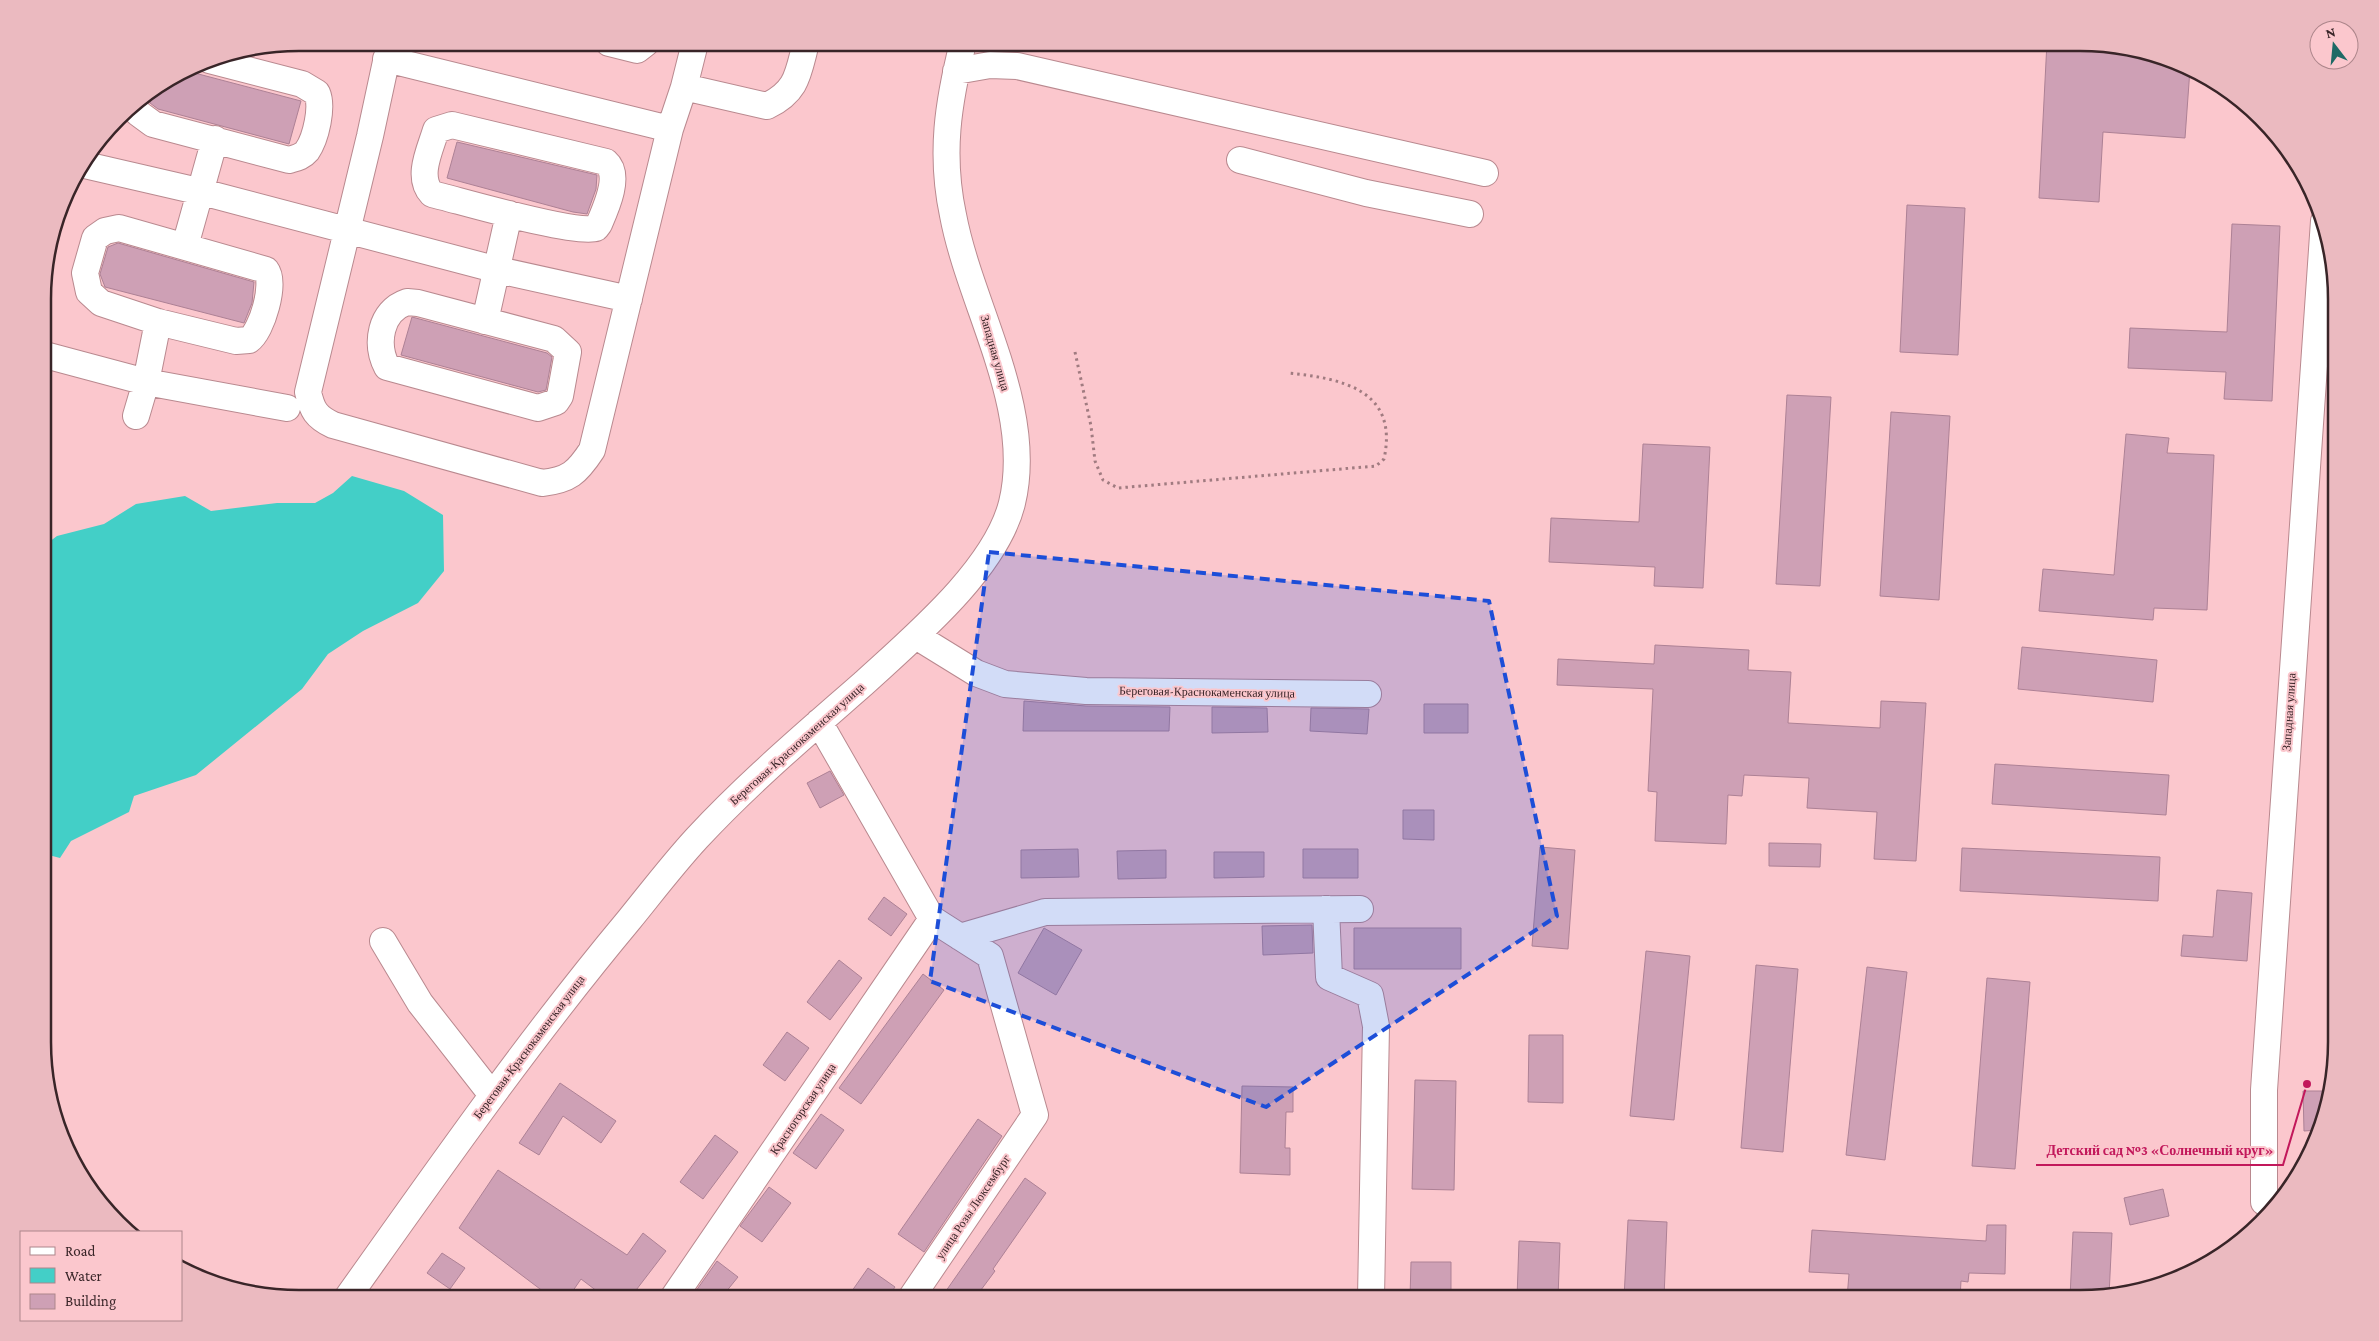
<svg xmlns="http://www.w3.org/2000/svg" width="2379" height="1341" font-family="'Crimson Pro',serif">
<rect width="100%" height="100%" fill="#fbc7cd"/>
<!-- water -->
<path fill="#43cfc7" d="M352,476L404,491L443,515L444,571L418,603L363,631L328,654L302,689L196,775L134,796L129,812L71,841L60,858L45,854V545L57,536L104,524L136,504L185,496L211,511L277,503H315L333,493Z"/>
<!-- building -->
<path fill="#cea0b5" stroke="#ad8195" d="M2047,42H2080L2147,51L2190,69L2185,138L2103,132L2099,202L2039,198Z
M187,71L301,101L289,144L158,109L150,103L149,94Z
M457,142L597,175L596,189L587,214L573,212L447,178Z
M1907,205L1965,208L1958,355L1900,352Z
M2232,224L2280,226L2272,401L2224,399L2226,372L2128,368L2130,328L2227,332Z
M118,243L254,282L252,303L244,323L105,287L100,274L108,247Z
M412,317L547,353L552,357L546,390L538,392L401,355Z
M1787,395L1831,397L1820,586L1776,584Z
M1891,412L1950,416L1939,600L1880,596Z
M2126,434L2169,438L2167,453L2214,455L2207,610L2154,608L2153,620L2039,611L2043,569L2114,575Z
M1643,444L1710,447L1703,588L1654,586L1655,567L1549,562L1551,518L1639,522Z
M1655,645L1749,650L1748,670L1791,672L1788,723L1880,728L1881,701L1926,703L1916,861L1874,859L1877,812L1807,808L1809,778L1744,775L1742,796L1728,795L1726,844L1655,841L1657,792L1648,791L1653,689L1557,685L1558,659L1654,664Z
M2022,647L2157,660L2153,702L2018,689Z
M1024,701L1086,706L1170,707L1169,731H1023Z
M1424,704H1468V733H1424Z
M1212,707L1267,708L1268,732L1212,733Z
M1311,708L1369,709L1367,734L1310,731Z
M1995,764L2169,775L2166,815L1992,804Z
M830,771L844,795L820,808L807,783Z
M1403,810H1434V840L1403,839Z
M1769,843L1821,844L1820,867L1769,866Z
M1540,847L1575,850L1568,949L1532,946Z
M1962,848L2160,857L2158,901L1960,891Z
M1078,849L1079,877L1021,878V850Z
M1303,849H1358V878H1303Z
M1166,850V878L1118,879L1117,851Z
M1214,852H1264V877L1214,878Z
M2217,890L2252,893L2247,961L2181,956L2183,935L2213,937Z
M884,897L907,914L891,936L868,919Z
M1312,925L1313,953L1263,955L1262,926Z
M1044,928L1082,950L1056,995L1018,973Z
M1354,928H1461V969H1354Z
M1646,951L1690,956L1674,1120L1630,1116Z
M839,960L862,978L830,1020L807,1002Z
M1756,965L1798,969L1783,1152L1741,1148Z
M1867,967L1907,972L1885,1160L1846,1155Z
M923,974L944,990L861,1104L839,1088Z
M1987,978L2030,982L2015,1169L1972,1166Z
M787,1032L809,1048L785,1081L763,1065Z
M1529,1035H1563V1103L1528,1102Z
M1415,1080L1456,1081L1454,1190L1412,1189Z
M560,1083L616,1121L601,1143L563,1116L539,1155L519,1143Z
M1242,1086L1293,1087V1112H1286L1285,1148H1290V1175L1240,1173Z
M2303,1091H2331L2328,1109L2319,1130L2304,1131Z
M821,1114L844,1130L816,1169L793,1153Z
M978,1119L1002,1136L924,1252L898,1234Z
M715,1135L738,1152L703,1199L680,1182Z
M498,1170L627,1255L643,1233L666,1251L630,1298H606L581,1279L568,1298H552L459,1228Z
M1025,1178L1046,1193L993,1269L995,1271L975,1298H941Z
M769,1187L791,1203L762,1242L740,1226Z
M2163,1189L2169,1216L2130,1225L2124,1198Z
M1628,1220L1667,1222L1664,1298H1624Z
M1987,1225H2006L2005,1274L1969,1273L1968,1282L1961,1281L1960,1298H1847L1849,1274L1809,1272L1812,1230L1986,1241Z
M2073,1232L2112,1233L2109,1296L2070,1298Z
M1519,1241L1560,1243L1558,1298H1517Z
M442,1253L465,1268L450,1289L427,1273Z
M717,1261L738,1277L721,1298H691Z
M1411,1262H1451V1298H1410Z
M868,1268L895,1287L887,1298H847Z"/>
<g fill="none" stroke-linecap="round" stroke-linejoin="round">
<!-- minor casing -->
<g stroke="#b9898f" stroke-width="28">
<path id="minor" d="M390,43L370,136L308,392C312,410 316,417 333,425L542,483C569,480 577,473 592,450L670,129L684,87L695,43
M609,43L637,50L646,43
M386,59L670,129
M956,71L990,65L1017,66L1485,173
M684,87L767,106C798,91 798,73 806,43
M134,103L138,113L153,124L289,160C296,158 302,157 307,151C316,138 323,107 317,93L302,84L209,60
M452,125L606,162C621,175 606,208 599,224L596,228C575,235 461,201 432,194C416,177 430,150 436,130Z
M1240,160L1366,193L1470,214
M85,165L202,192L498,270L629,299
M119,228L266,270C276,283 262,331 249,340L236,341L158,322L101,303L89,292L85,273L95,238L105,231Z
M185,246L215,139
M407,302L418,303L554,339L568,352L560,396L556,402L538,408L387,367C375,344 380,311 407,302Z
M485,321L509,214
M45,355L146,382L287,408
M136,416L146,382L158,322
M916,636L976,673L1005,684L1086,691L1368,694
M819,722L932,919L990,956L1035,1115L911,1298
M1326,909L1329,977L1370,995L1376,1026L1371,1298
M960,937L1045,912L1360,909
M383,941L420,1003L492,1095
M2273,1208L2264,1202V1090L2324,221
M347,1298C438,1170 528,1041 629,920C651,893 673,864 697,838C749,782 807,733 864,683C913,638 996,569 1012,503C1035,408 970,306 953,215C940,154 948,103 963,43
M673,1298L932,919"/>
</g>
<!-- path -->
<path stroke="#a07b80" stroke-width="3" stroke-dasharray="2.5 4" stroke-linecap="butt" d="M1075,352L1091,426L1095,461L1103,480L1118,488L1376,466L1384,459C1399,390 1342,378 1287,373"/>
<!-- minor -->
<use href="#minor" stroke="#fff" stroke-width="26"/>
</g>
<!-- marked area -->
<path fill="#1d4ed8" fill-opacity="0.2" stroke="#1d4ed8" stroke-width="4" stroke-dasharray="10 6" stroke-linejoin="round" d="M989,552L1489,601L1557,916L1266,1107L930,981Z"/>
<g text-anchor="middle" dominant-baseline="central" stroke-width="4" stroke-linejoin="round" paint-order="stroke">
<!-- street labels -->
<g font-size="12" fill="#392528" stroke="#fbc7cd">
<text transform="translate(995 353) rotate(74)">Западная улица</text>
<text transform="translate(1207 692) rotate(1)">Береговая-Краснокаменская улица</text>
<text transform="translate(2289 712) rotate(-86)">Западная улица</text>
<text transform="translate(797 744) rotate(-42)">Береговая-Краснокаменская улица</text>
<text transform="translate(529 1047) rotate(-53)">Береговая-Краснокаменская улица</text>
<text transform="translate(803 1109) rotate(-56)">Красногорская улица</text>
<text transform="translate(973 1207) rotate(-56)">улица Розы Люксембург</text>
</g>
</g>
<!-- crop -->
<path d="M0 0H2379V1341H0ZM299 51H2080A248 248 0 0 1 2328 299V1042A248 248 0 0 1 2080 1290H299A248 248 0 0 1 51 1042V299A248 248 0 0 1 299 51Z" fill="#ebbac0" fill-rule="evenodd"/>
<path fill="none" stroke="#392528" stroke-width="2.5" d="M299 51H2080A248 248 0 0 1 2328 299V1042A248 248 0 0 1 2080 1290H299A248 248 0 0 1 51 1042V299A248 248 0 0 1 299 51Z"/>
<!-- callouts -->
<path fill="none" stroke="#c2185b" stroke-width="2" d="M2307 1084L2283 1165H2036"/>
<circle fill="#c2185b" stroke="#fbc7cd" stroke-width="2" cx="2307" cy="1084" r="5"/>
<g font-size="14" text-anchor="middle" font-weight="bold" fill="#c2185b" stroke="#fbc7cd" stroke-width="4" stroke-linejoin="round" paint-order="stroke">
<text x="2160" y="1155">Детский сад №3 «Солнечный круг»</text>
</g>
<!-- legend -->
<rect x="20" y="1231" width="162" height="90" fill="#fbc7cd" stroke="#ad868b"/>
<rect x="30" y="1247" width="25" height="8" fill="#ffffff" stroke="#ad868b"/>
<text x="65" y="1256" font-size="15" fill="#392528">Road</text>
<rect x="30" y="1268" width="25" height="15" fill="#43cfc7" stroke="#ad868b"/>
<text x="65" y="1281" font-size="15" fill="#392528">Water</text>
<rect x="30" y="1294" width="25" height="15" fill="#cea0b5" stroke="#ad868b"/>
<text x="65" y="1306" font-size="15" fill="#392528">Building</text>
<!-- north arrow -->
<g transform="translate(2334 45) rotate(344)"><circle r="24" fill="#fbc7cd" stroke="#ad868b"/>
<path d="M0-4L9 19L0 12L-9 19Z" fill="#1e6965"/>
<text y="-8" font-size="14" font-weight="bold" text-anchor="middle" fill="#392528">N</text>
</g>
</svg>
